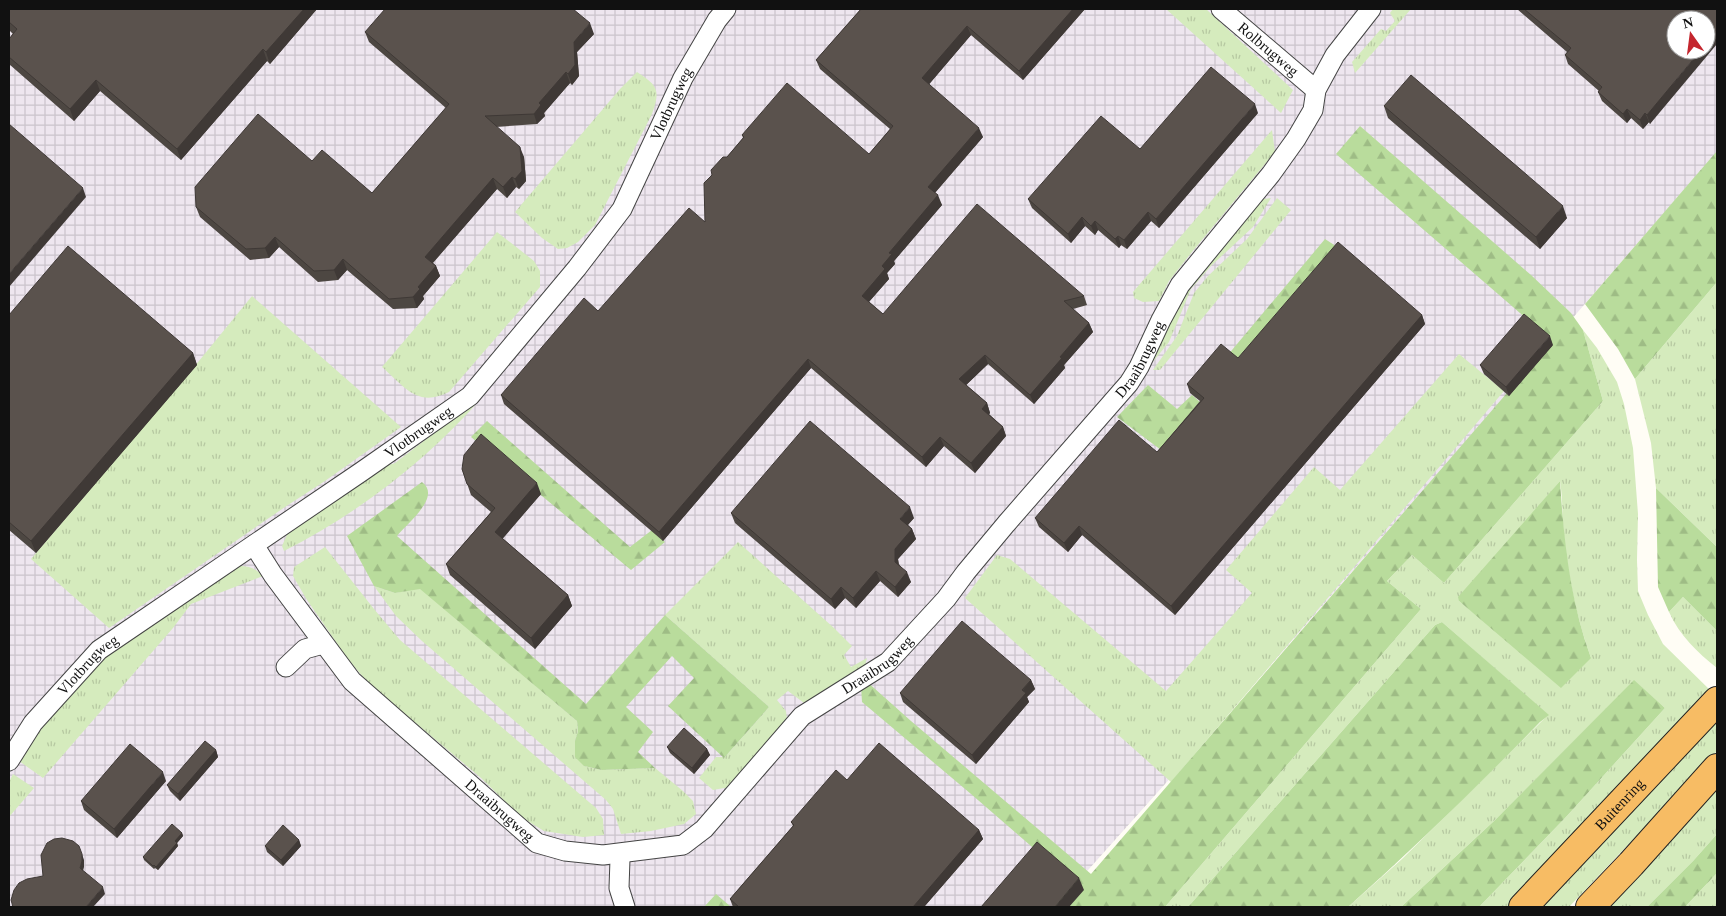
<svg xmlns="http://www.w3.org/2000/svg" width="1726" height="916" font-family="Georgia,serif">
<defs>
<pattern id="industrial-grid" width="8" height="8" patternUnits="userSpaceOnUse" patternTransform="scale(1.25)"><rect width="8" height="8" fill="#eee6ef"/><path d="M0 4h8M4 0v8" fill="none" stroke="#cbc4cc"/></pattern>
<pattern id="grass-tufts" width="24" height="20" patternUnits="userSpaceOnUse" patternTransform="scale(1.25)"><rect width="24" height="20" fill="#d5ebbd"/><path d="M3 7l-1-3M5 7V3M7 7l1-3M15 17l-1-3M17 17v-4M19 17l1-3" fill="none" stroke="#b6c8a1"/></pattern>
<pattern id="forest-firs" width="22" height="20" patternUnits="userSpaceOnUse" patternTransform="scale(1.25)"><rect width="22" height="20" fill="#b9dc9c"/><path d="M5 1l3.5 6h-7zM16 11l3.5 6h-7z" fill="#9ebc85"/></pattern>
</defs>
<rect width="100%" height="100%" fill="#fffdf5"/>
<!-- industrial -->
<path fill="url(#industrial-grid)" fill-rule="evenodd" d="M9,9H1717V152L1250,689L1055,907H9ZM1676,20H1706V50H1676Z"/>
<!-- grass -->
<path fill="url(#grass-tufts)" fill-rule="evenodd" d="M1166,9H1206L1293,90L1281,113Z
M1393,9H1411L1355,73L1352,62L1381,29L1386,31L1395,21L1390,13Z
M637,72C659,86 660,91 652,114L595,225L578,242L567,248L558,249L542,238L515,212L620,89Z
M1272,130L1275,152L1192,252L1169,281L1159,301L1143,302L1134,298L1133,292Z
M1271,198L1253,227L1211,266L1191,289L1169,342L1152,363L1178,299L1257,200Z
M1277,198L1291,210L1160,370H1153L1177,336L1194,293L1208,276L1247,239Z
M497,232L534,261L540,271V287L449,392C417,408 405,387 382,367Z
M1717,282V547L1656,488L1651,443L1635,379Z
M252,296L401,427L325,481L285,507L109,628L31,559L194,367Z
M1583,330L1597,348L1617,382L1624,404L1633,448L1638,514L1637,560L1638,591L1648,615L1663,644L1711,691L1507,907H1479L1566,817L1665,708L1634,681L1494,821L1401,907H1348L1402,859L1548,715L1442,622L1435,625L1188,907H1165L1421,609L1387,581L1412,555L1444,583L1603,401ZM1560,481C1563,499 1562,518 1564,536C1568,577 1577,619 1591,658L1496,631L1459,601Z
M1459,354L1504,391L1171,782L965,598L997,555L1010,559L1166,691L1252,593L1226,570L1314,467L1340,490Z
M484,395C429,459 359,513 284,551L282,546L290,528L386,466L395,463Z
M738,542L834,628L852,646L844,655L851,667L867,658L865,666L804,703L788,691L777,700L786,711L787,720L730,787L713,790L699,778L716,757H725L769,707L665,615Z
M325,547L374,609L400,640L596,808L603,819L604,835L583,837L544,831L521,817L481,778L368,683L347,658L307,600L293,576L294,567Z
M240,566C250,566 256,569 263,576L191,604L173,628L43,778L19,761L30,741L50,716L102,658L222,576Z
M374,586L395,593L420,588L577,721L578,731L575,741L584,766L602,770L655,768L683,791L693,801L696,814L684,824L651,831L621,834L613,809L606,800L422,641L396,616Z
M1683,597L1717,631V668C1697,652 1680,636 1669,612Z
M1717,714V751L1569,907H1535Z
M13,774L34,788L9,817V782Z
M1717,781V834L1693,861L1647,907H1598Z
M1717,873V907H1685Z"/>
<!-- forest -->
<path fill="url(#forest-firs)" d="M1360,126L1531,275L1571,313L1583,330L1603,401L1444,583L1412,555L1387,581L1421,609L1165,907H1045L1069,879L971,794L862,702L861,686L865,680L911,721L1091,874L1538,357L1549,338L1336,154Z
M1717,151V282L1635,379L1618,349L1585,304Z
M1325,239L1345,252L1245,370L1227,356Z
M1148,385L1177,409L1192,395L1208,409L1169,456L1117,417Z
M487,421L630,547L652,530L665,542L631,570L471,437Z
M1560,481C1564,542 1570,600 1591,658L1561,688L1459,601L1458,597Z
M422,482C442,497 407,523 397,536L586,704L665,615L769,707L724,758L668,706L694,678L672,656L626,707L653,732L638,752L655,768L602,770L584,766L575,757V741L578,731L577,721L420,589L395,593L374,586L347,536Z
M1656,488L1717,547V631L1683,597L1669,612L1658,587Z
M1442,622L1549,715L1540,722C1478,786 1414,848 1348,907H1188L1435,625Z
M1634,680L1665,708L1566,817L1479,907H1401L1494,821Z
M1717,834V873L1685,907H1647L1693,861Z
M716,894L730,906L731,907H704Z"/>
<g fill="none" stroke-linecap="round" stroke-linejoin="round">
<!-- minor casing -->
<g stroke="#444" stroke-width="21">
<g id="minor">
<path id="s1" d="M1221,9L1316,90"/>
<path id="s2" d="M254,545L273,575L352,681L537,843L565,851L603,855L683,845L704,829L802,716L888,662L946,599L966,572L1006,524L1129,383L1139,367L1161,320L1180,285L1271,174L1296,139L1313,110L1316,90L1335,55L1371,9"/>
<path d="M286,667L305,649L323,644"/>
<path id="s3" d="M9,761L33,723L99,650L361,472L470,396L577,268L622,209L683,78L717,20L726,9"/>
<path d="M618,854L620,859L619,888L625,907"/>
</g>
</g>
<!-- trunk casing -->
<g stroke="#222" stroke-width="30">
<g id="trunk">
<path id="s4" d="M1523,907L1717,701"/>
<path d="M1590,907L1631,864L1717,768"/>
</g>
</g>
<!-- minor -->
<use href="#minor" stroke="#fff" stroke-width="19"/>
<!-- trunk -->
<use href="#trunk" stroke="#f7bc64" stroke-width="28"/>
</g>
<!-- wall -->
<path fill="#4d4742" d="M9,9H317L270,64L267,61L181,160L100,91L74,121L9,64V39L13,34L9,30Z
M861,9H1085L1023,80L971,35L929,84L983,137L935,193L942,205L894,261L895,264L887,273L889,279L869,302L883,314L1084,296L1087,305L1073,309L1089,323L1093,332L1064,365L1065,368L1034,404L988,364L966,385L987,403L990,413L989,414L1003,427L1006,436L975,473L944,446L926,467L811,368L663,541L504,404L501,395L598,311L705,222L727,157L743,138L742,135L869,154L890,129L820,69L816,60Z
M1517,9H1717L1650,124L1649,122L1643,129L1631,118L1627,123L1602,101L1598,92L1599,91L1568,64L1565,55L1567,52Z
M365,32L594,34L577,52L579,76L572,85L570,83L544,113L545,116L537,124L496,127L524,157L526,181L519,189L516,187L507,198L497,189L433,263L436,266L440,276L423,296L424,299L417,308L393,309L347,270L338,280L318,282L279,247L269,258L250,260L200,217L196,207L312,161L372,193L446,108L369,42Z
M1384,106L1567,218L1540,249L1388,118Z
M1258,113L1159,228L1151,221L1127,249L1121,245L1119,248L1098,230L1095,235L1085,226L1071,243L1032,208L1028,199L1140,149Z
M9,315L193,353L197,365L36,553L9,530Z
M1422,315L1425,324L1175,615L1082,535L1068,552L1039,527L1035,518L1157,452L1200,401L1190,393L1187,384L1238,358Z
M1553,345L1509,396L1484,374L1480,365Z
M462,469L541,494L502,538L568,595L572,606L535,649L450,575L446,564L491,512L471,495Z
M731,513L914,518L908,525L912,529L916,539L898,559L899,564L911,582L898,597L880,581L856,608L845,598L835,609L735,523Z
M1031,680L1035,689L1027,697L1029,702L976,764L903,702L900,693Z
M667,747L707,749L710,755L694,774L670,753Z
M216,750L218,757L180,801L170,791L167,785Z
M847,780L979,830L983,839L924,907H733L730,899L793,826L791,822Z
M166,781L117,838L84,810L81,801Z
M182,833L183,836L177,843L178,846L158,870L155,868L154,869L144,860L143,857Z
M299,840L301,846L283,866L267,852L265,846Z"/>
<!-- shaded-wall -->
<path fill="#3f3936" d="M304,9H317L270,64L266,52Z
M1073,9H1085L1023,80L1019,71Z
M590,23L594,34L577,52L579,76L572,85L568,74L574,42Z
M967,26L971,35L926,88L922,78Z
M1717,31V44L1650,124L1647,115L1701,50H1706V45Z
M263,49L267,61L181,160L177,149Z
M566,72L570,83L544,113L545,116L537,124L534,114L539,103Z
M96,80L100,91L74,121L70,109Z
M1255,104L1258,113L1159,228L1156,219Z
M1627,109L1631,118L1627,123L1623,114Z
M1645,113L1649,122L1643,129L1640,120Z
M979,128L983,137L932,196L928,187Z
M520,147L524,157L526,181L519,189L515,179Z
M512,177L516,187L507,198L503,187Z
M493,178L497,189L429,267L425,257Z
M83,188L86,197L9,287V274Z
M938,195L942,205L894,261L895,264L887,273L889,279L866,305L862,296L882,266L889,253Z
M1563,206L1567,218L1540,249L1536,237Z
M1148,212L1151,221L1127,249L1124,240Z
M1082,217L1085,226L1071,243L1068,234Z
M1095,221L1098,230L1095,235L1091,226Z
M1118,236L1121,245L1119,248L1115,239Z
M275,237L279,247L269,258L265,248Z
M343,259L347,270L338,280L334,270Z
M436,266L440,276L423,296L424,299L417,308L413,297L418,287Z
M1422,315L1425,324L1175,615L1171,606Z
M1089,323L1093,332L1064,365L1065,368L1034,404L1030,395L1060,357Z
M1550,336L1553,345L1509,396L1506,387Z
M193,353L197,365L36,553L31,541Z
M985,355L988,364L962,389L959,379Z
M808,359L811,368L663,541L659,532Z
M987,403L990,413L986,418L982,409Z
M1003,427L1006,436L975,473L971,463Z
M940,437L944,446L926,467L922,457Z
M537,483L541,494L499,543L495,532Z
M910,507L914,518L904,529L900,519Z
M1079,526L1082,535L1068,552L1064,543Z
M912,529L916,539L898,559L899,572L895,562V549Z
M876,571L880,581L856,608L853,598Z
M907,572L911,582L898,597L895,587Z
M841,587L845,598L835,609L831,599Z
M568,595L572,606L535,649L531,638Z
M1031,680L1035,689L1027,697L1029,702L976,764L972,755Z
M707,749L710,755L694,774L692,768Z
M216,750L218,757L180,801L178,794Z
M163,772L166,781L117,838L114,829Z
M979,830L983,839L924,907H913Z
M182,833L183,836L177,843L178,846L158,870L156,867L175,841Z
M299,840L301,846L283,866L281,860Z
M82,854L84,860V867L82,875L80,868Z
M1079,878L1084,890L1069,907H1055Z
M103,887L105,894L93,907H86Z"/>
<!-- building -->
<path fill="#5a524d" stroke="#3f3936" d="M9,9H304L266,52L263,49L177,149L96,80L70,109L9,57V39L17,29L9,22Z
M385,9H573L590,23L574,42L575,65L568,74L566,72L539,103L541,105L534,114L485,116L520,147L522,171L515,179L512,177L503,187L493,178L425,257L436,266L418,287L420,289L413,297L389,299L343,259L334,270L314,271L275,237L265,248L246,249L196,207L195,187L258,114L312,161L322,150L372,193L449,104L365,32Z
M861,9H1073L1019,71L967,26L922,78L979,128L928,187L938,195L889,253L892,254L882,266L885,269L862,296L883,314L977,204L1084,296L1064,301L1089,323L1060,357L1062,358L1030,395L985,355L959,379L987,403L982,409L1003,427L971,463L940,437L922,457L808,359L659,532L501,395L584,298L598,311L689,208L705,222L704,183L712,175L711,170L723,157H727L744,137L742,135L787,83L869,154L893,126L816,60Z
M1524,9H1717V31L1706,45V20H1676V50H1701L1647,115L1645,113L1640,120L1627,109L1623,114L1598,92L1602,87L1565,55L1571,48Z
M1211,67L1255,104L1156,219L1148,212L1124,240L1118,236L1115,239L1095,221L1091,226L1082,217L1068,234L1028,199L1101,116L1140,149Z
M1411,75L1563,206L1536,237L1384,106Z
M9,124L83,188L9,274Z
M1338,242L1422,315L1171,606L1079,526L1064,543L1035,518L1119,420L1157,452L1204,398L1187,384L1221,344L1238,358Z
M68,246L193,353L31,541L9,522V315Z
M1524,314L1550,336L1506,387L1480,365Z
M810,421L910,507L900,519L912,529L895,549V562L907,572L895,587L876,571L853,598L841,587L831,599L731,513Z
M481,434L537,483L495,532L568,595L531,638L446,564L495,508L467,484L462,469L464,455Z
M962,621L1031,680L1022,690L1026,693L972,755L900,693Z
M684,728L707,749L692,768L667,747Z
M205,741L216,750L178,794L167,785Z
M879,743L979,830L913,907H739L730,899L794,825L791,822L836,770L847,780Z
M130,744L163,772L114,829L81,801Z
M172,824L182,833L175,841L177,843L156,867L154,865L153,866L143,857Z
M283,825L299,840L281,860L265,846Z
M62,838L73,841L79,846L82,854V861L80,868L103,887L86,907H13L11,900L14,890L19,883L27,879L43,876L41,855L47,843L54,839Z
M1037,842L1079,878L1055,907H981Z"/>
<g text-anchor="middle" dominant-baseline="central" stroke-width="5" stroke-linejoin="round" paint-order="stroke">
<!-- street labels -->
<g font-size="15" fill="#111" stroke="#fff">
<text stroke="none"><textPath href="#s1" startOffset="62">Rolbrugweg</textPath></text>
<text stroke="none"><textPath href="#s3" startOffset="950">Vlotbrugweg</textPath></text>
<text stroke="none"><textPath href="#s2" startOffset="1234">Draaibrugweg</textPath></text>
<text stroke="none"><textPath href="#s3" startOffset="530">Vlotbrugweg</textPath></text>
<text stroke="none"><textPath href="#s2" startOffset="829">Draaibrugweg</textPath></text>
<text stroke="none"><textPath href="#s3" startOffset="125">Vlotbrugweg</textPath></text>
<text stroke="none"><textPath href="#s4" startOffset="141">Buitenring</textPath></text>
<text stroke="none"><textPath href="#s2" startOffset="364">Draaibrugweg</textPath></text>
</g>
</g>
<!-- border -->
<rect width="1726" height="916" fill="none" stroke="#111111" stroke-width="20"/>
<!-- north arrow -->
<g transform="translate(1691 35) rotate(346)"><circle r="24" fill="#ffffff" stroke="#a0a0a0"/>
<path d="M0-4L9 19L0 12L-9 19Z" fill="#c4262e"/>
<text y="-8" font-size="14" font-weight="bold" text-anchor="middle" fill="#111111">N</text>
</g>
</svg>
